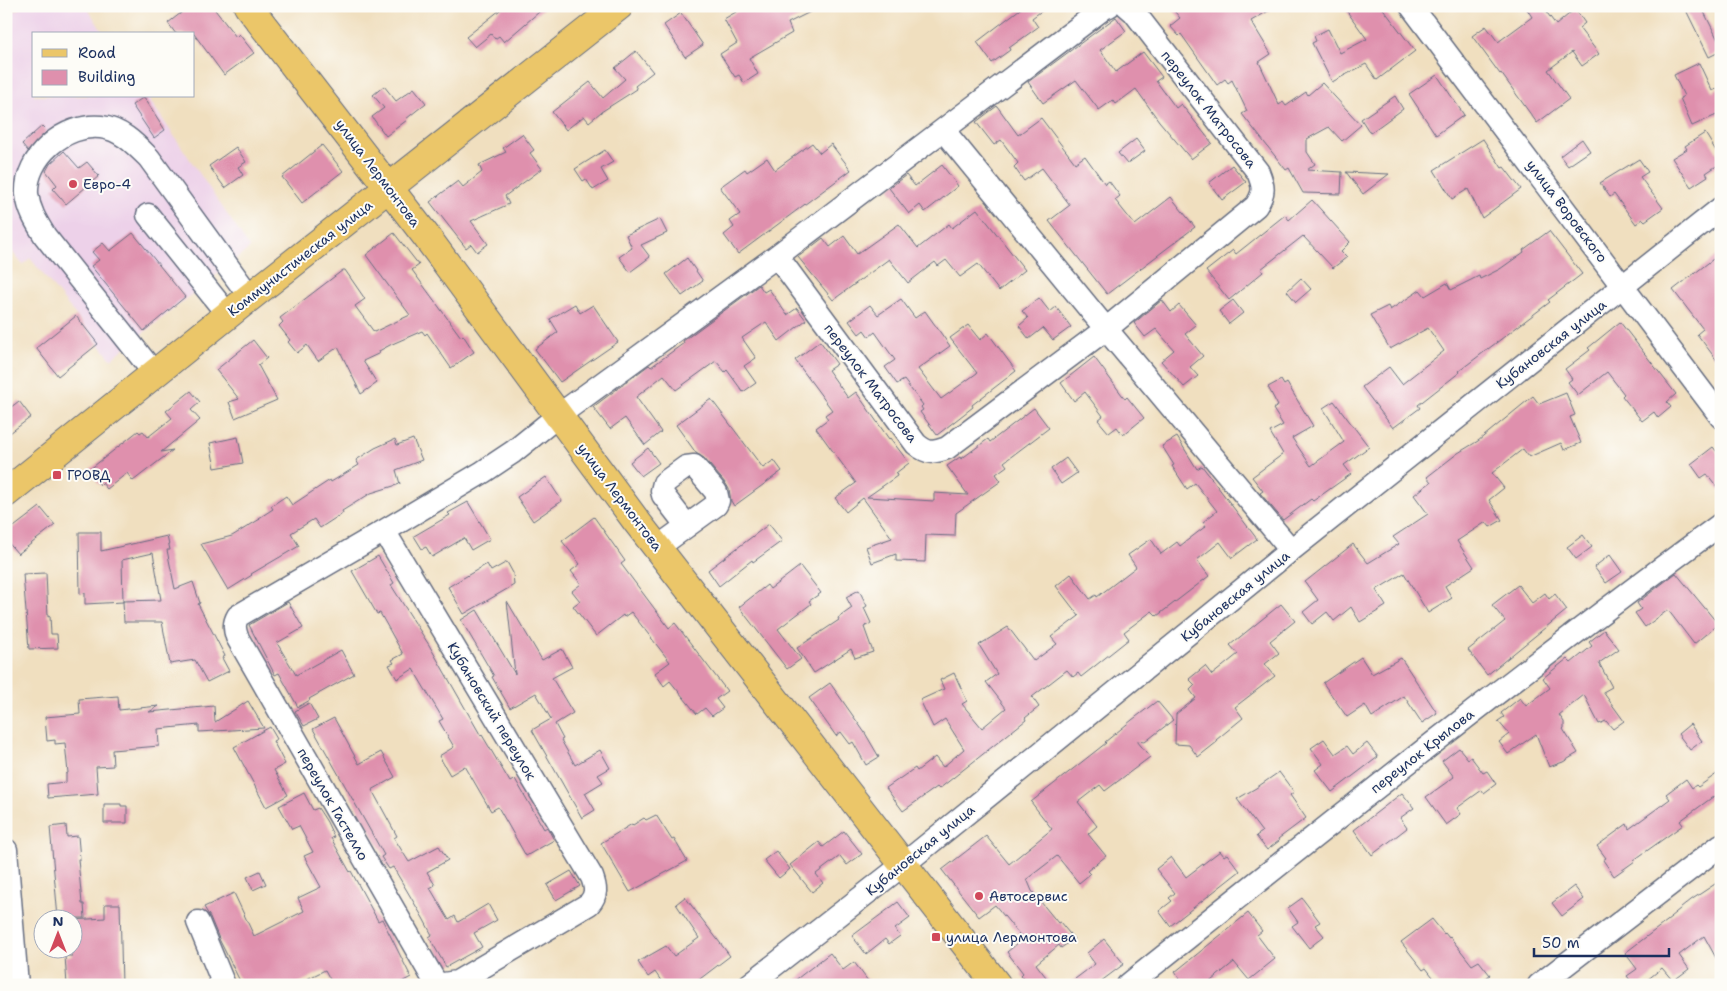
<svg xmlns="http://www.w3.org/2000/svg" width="1727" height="991" font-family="'Shantell Sans',sans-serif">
<rect width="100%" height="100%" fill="#fdfcf7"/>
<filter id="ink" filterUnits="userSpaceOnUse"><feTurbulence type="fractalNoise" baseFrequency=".02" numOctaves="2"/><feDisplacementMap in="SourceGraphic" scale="10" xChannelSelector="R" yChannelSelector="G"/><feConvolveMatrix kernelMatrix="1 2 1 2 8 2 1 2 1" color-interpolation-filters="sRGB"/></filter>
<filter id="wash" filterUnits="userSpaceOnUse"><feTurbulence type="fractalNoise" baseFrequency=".0096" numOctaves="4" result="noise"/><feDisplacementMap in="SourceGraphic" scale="20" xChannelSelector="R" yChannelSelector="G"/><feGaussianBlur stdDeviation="1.12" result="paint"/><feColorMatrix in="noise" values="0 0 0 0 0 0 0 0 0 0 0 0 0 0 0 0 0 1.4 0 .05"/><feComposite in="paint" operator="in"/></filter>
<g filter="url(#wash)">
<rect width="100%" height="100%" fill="#f0dfbf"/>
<!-- built -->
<path fill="#edd1e9" d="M23,6H86L104,34H34V96H147L250,248L111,359L30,258L23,265L6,244V16Z"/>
<g id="blocks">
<!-- building -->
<path fill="#df90ad" d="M190,6H212L236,37L239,34L254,53L224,75L194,34H176L168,23Z
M505,6H546L504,42L499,36L495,39L491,34L475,47L466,37Z
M746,6H822L788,23L792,33L749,58L758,74L744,83L739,75L735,77L720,54L737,43L724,19Z
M1024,6H1048L1032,18L1038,27L1009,48L1010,50L992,63L977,42Z
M1170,6H1277L1251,21L1271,54L1259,62L1279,105L1283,102L1286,106L1306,92L1308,95L1322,83L1361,125L1342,141L1329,127L1307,139V152L1315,164L1307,170L1342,172L1341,194L1303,193L1289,168L1286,170L1242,114L1247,111L1232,80L1228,83L1225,79L1217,85L1181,34L1179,36L1170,26L1180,18Z
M1343,6H1381L1415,51L1377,80L1366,64L1332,82L1312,43L1316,41L1314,36L1328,29L1340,53L1367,39Z
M1525,6H1542L1556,25L1575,9L1585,23L1579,28L1599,54L1582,66L1572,52L1548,70L1569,99L1537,123L1501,73L1500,74L1472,36L1486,26L1498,42L1532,17Z
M1684,6H1701L1721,46V51L1709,57Z
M681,13L703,45L685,57L664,25Z
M1116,17L1126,31L1100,50L1116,72L1143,52L1162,77L1156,81L1176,108L1181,104L1212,143L1191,159L1159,121L1136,89L1116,104L1113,100L1099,110L1076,80L1043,103L1028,82Z
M636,51L653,72L635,86L637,89L601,112L589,122L584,116L566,130L552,112L590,82L603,98L625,79L615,68Z
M1699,63L1712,91L1721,87V113L1692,126L1680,98L1684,96L1674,75Z
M1437,75L1464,115L1436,135L1409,94Z
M384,86L396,101L414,88L426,103L406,119L407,120L386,136L372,117L384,108L373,95Z
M1395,96L1403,109L1370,133L1361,119Z
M144,97L165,130L154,138L132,105Z
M997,106L1018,135L1041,118L1075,163L1085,156L1105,184L1109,181L1120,196L1115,200L1135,225L1171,197L1195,227L1107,294L1049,221L1070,205L1042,168L1024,181L1014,167L1018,163L1001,140L994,145L976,122Z
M42,126L47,131L28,151L22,144Z
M1705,133L1721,159V163L1706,173L1708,176L1691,187L1672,158L1687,149L1685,146Z
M522,134L534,150L530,153L542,169L505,196L509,204L471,221L488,244L477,252L471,244L466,248L430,202L458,181L463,187L482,172L479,165L506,152L503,148Z
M1136,139L1145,151L1127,164L1118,153Z
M1483,139L1502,168L1504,167L1521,189L1482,218L1468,189L1452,199L1434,170Z
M1582,139L1590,151L1568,166L1560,156Z
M812,143L820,153L831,144L851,170L738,254L724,235L734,227L730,221L740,214L720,187L745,169L747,172L767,158L775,170Z
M322,145L343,171L302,203L282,177Z
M236,147L246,162L238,167L243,175L225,188L209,166Z
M605,150L613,162L601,169L608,181L593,190L586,179L583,181L575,169Z
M64,151L79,168L87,162L99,176L66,204L53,189L57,185L46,171L50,164Z
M1639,159L1648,172L1640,177L1663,208L1645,221L1643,219L1636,224L1614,194L1610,197L1600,183Z
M942,165L958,186L925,212L920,205L909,214L889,188L906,175L915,186Z
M1232,165L1246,182L1222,200L1209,183Z
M1346,172L1389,174L1363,194Z
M1312,200L1350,242L1341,251L1347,257L1333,268L1303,236L1261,269L1263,272L1229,300L1206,271L1233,250L1236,254L1285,215L1289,220Z
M977,209L1025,270L999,291L978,264L960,277L946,260L938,266L935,262L908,283L889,259L833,300L798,257L823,238L830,247L844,236L857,254L899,224L918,248L949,224L952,228Z
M660,219L667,233L641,245L650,257L630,272L619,257L632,248L626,235Z
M1549,231L1582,274L1548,300L1550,302L1459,371L1460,372L1418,405L1420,408L1393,428L1362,387L1389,367L1402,384L1444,351L1428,328L1390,349L1370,315L1388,306L1390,310L1420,290L1425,296L1447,283L1451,290L1479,276L1480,279L1500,269L1524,252L1523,250Z
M133,233L185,297L144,331L91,266L99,260L92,252L103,243L110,251Z
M394,233L419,265L412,270L461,337L463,335L474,352L451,368L427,333L425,335L422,331L390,345L379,351L380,353L363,361L377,383L361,394L338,347L318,361L307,345L297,353L288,342L290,340L279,326L283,322L280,318L343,270H345L365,299L355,306L374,332L410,315L366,255Z
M1721,253V366L1697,334L1703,329L1673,290Z
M687,258L703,281L682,296L666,274Z
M1301,278L1311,289L1296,302L1287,291Z
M759,285L764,292L769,289L787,315L797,308L806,320L779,341L766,322L742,338L756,358L744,366L756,383L743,392L727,370L725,372L716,361L676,390L664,375L636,397L661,432L645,445L625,418L610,429L593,407L649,365L651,367L684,343L683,341Z
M1039,298L1050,312L1056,307L1071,327L1053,340L1043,328L1029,339L1019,326L1028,318L1022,311Z
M901,299L915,318L925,311L950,346L918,369L941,399L977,373L950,338L968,325L980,340L988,333L1016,371L972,405L973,407L937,435L920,412L923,410L921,407L923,405L904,380L897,384L885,367L895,360L875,332L869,337L864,330L859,334L849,321L870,305L878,315Z
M1162,300L1171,312L1179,305L1196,325L1185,334L1203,356L1190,367L1198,376L1184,387L1161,361L1174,350L1156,329L1145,337L1134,323Z
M1233,300L1243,313L1229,324L1219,311Z
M575,304L580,313L593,305L618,342L560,382L535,349L558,332L550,319Z
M76,316L98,344L58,376L36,348Z
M1620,322L1676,394L1667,402L1671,407L1658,418L1654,412L1642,421L1622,396L1624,394L1607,372L1578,395L1568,382L1572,379L1565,369L1590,350L1588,348Z
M253,340L267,358L258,365L277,400L235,418L229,402L239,399L216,370Z
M820,341L837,364L828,370L848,398L856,392L889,439L890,438L909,463L896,473L897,476L867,497L934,501V493L968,495L947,466L960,457L961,459L988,439L990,442L1034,408L1049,428L1004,462L1007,466L996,474L1001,481L956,513L955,536L926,535L925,562L896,561V554L872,563L866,547L892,538L863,498L846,512L835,498L856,483L816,428L828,419L825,415L832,410L795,360Z
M1094,357L1125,399L1127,397L1144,418L1123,435L1117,427L1109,433L1098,420L1103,416L1085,392L1074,401L1061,383Z
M1281,380L1284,385L1287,383L1313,426L1292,438L1311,466L1344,442L1323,408L1334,401L1369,447L1344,465L1351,474L1313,501L1311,499L1283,520L1260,493L1263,491L1252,477L1283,454L1270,432L1283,425L1273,409L1278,406L1268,387Z
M191,391L200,402L191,410L200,420L161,452L173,450L133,481L127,473L107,489L102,483L100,485L89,470L138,431L140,433L143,431L148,437L172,418L166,411Z
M1566,393L1575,415L1570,417L1581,443L1564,450L1561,443L1529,457L1523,449L1492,473L1504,488L1489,500L1502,520L1490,527L1486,522L1457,541L1474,567L1445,586L1452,598L1428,613L1404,573L1376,590L1386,606L1360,622L1351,607L1334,621L1327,612L1312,624L1303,612L1318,600L1305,582L1353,544L1368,563L1399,544L1393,537L1428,514L1414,495L1431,482L1427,477L1458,453L1478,441L1533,396L1539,404Z
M711,399L763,468L774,460L782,471L734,506L731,501L729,489L726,484L704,458L696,453L676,425Z
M19,401L31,417L6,436V411Z
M238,437L243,463L215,468L210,443Z
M1177,437L1197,469L1202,466L1257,539L1232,558L1220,542L1197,560L1209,576L1157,616L1152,611L1124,632L1129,639L1081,677L1078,673L1073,677L1067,670L1032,697L1039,707L1025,718L1026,720L939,789L937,787L903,811L886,788L915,768L917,771L935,757L943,767L964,749L945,719L933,727L920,700L944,689L940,680L954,673L967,701L962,704L982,728L1006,708L986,682L997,674L979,645L1008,627L1034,661L1057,644L1051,637L1079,616L1056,586L1071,574L1090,599L1096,595L1097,597L1136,567L1128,555L1151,539L1161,554L1177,542L1180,546L1206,526L1203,522L1217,511L1195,483L1187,489L1172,466L1174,465L1162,446Z
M395,439L397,445L413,439L422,460L396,470L400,484L371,493L342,511L343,513L320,528L314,519L291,533L299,546L251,574L252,575L228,590L201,544L232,536L260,519L259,518L273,509L271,506L286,496L292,505L330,480L331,482L359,465L356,460L375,448Z
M1713,447L1721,457V492L1707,474L1701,478L1691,464Z
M648,448L659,463L641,476L630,462Z
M1066,458L1077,473L1061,484L1051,469Z
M546,477L562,501L533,521L517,497Z
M468,502L490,539L471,550L464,538L432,557L426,547L422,549L414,536L450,515L448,513Z
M40,507L55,525L18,554L6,540V533Z
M594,517L625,561L621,564L669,628L675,623L727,691L716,699L723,708L712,716L705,708L697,714L670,681L664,686L655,673L670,662L631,612L624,617L623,615L596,636L573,606L580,601L572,591L581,584L571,571L580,564L562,541Z
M769,524L782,541L753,562L752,560L719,586L708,570Z
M79,532H101V551L167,536L170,550H167L175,589L193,582L200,603L198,604L225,656L222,658L229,671L207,682L195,660L170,664L162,622H124L123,601L161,600L153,553L122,560L123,602L85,604V593L80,594Z
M1583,535L1592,547L1576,559L1567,547Z
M1610,555L1622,572L1606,583L1594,567Z
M378,556L394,583L391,585L429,645L481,736L482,735L510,782L515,779L544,829L547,827L554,840L526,856L498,807L491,811L465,766L450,775L439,756L454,747L439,721L443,719L413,669L397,679L389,665L394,663L392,660L403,654L380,613L377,614L352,571Z
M507,562L513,573L514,585L464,614L448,587L487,564L491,571Z
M800,566L821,593L809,601L811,604L778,629L801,659L787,669L739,607L767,585L770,589Z
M46,573L48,617L50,616L51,634H57L58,648L29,649L23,574Z
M1676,573L1718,624L1694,644L1668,610L1645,627L1635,613L1641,609L1637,603Z
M1518,585L1532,603L1545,593L1549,599L1555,594L1567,610L1487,675L1468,650L1505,621L1492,605Z
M859,590L867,606L864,608L871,623L864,627L873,652L855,658L851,649L814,673L797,648L839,620L838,618L852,608L846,597Z
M507,601L542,660L562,649L572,667L552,678L573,713L555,724L563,739L561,740L575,765L600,750L610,768L598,775L603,782L585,793L595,810L582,818L532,730L551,719L536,693L510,708L492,677L494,676L461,620L477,610L515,674Z
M288,602L303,628L277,643L296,675L341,650L354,674L309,699L310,700L298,707L279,673L275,675L249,625Z
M1281,604L1295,621L1270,641L1279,653L1265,664L1275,676L1235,707L1243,718L1216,740L1217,742L1198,757L1189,745L1175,744L1176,714L1196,698L1190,690L1195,685L1189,679L1205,666L1212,675L1238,654L1230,645Z
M1604,630L1619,649L1599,663L1612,687L1603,692L1624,721L1613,729L1606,721L1599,724L1584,695L1559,715L1564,722V728L1563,729L1578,753L1563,762L1549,767L1536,734L1508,754L1499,742L1509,734L1498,721L1504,717L1501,713L1520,698L1526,706L1550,688L1543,678L1567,659L1571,663L1592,646L1589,642Z
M1361,657L1372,674L1401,658L1437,713L1422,723L1404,696L1372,717L1365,705L1347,717L1323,683Z
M830,683L865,733L879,757L866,765L853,742L850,744L841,732L836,736L809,698Z
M118,696L119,710L159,706L149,712L214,706L215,722L248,701L264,728L199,732V725L158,729L159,746L112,750L113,766L96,767L98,794L48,798L47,784L66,782V774L68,773L65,743L55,744V740L47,741L45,717L80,714L79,699Z
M1157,701L1173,720L1145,742L1137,741L1150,757L1105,791L1100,785L1078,802L1097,826L1088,834L1106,856L1087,871L1090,874L1079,883L1057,856L1027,879L1032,891L1058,923L1060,922L1074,939L1061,948L1059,945L1036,964L1052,985H1029L1021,975L1023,973L1007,952L1023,939L995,905L979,917L942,870L986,836L1009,864L1052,829L1031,802L1106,743L1105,742L1132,720Z
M309,703L318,719L304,726L295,711Z
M334,718L359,764L381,752L395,777L372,790L397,836L394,838L409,862L439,846L448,860L427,872L435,885L430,888L449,920L455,916L458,922L488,904L497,920L474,933L482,947L446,967L429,937L432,935L423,918L393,867L389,869L381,857L384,855L313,729Z
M1690,724L1702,741L1690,750L1678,734Z
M270,727L277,739L273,741L285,764L274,770L288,795L266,807L234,747Z
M1324,739L1335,754L1347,746L1353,754L1367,743L1378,757L1332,792L1315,770L1323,764L1311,748Z
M1459,748L1468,759L1471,757L1483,773L1487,771L1496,784L1484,793L1482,790L1457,808L1461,814L1446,825L1426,797L1454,777L1442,761Z
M1721,771V791L1680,821L1683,825L1634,860L1635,861L1614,876L1603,860L1606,858L1597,846L1627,824L1629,829L1670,799L1666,794L1686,779L1692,788L1696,785L1698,787Z
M1279,772L1294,792L1290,795L1306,818L1278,839L1279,841L1267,850L1256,836L1262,832L1237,799L1256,788Z
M304,793L313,810L318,808L327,822L334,837L331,838L350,872L351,871L378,921L382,919L411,977L396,985H333L325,970L295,985H242L220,941L210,917L204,907L234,893L254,936L304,911L298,898L321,887L304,856L313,852L299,826L292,829L279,806Z
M1402,793L1414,808L1400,818L1407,828L1372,855L1354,830Z
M104,804H121V806H127V823H104Z
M656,815L672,840L674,839L687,861L630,892L601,843L632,824L633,825L644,818L646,820Z
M66,825L67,837L78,836L80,859H78L82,904H84L85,918H58L50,827Z
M844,831L862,854L847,865L840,856L816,874L823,883L812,892L790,865L819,842L823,847Z
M776,851L790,869L779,878L764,860Z
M1220,851L1224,856L1227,854L1240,871L1170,926L1159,911L1172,901L1169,898L1175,893L1156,869L1171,857L1186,877Z
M260,871L266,884L253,890L247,877Z
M571,871L580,886L556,900L547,885Z
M1721,880V967L1704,936L1679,955L1689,969L1673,981L1662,968L1641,985H1634L1627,976L1637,969L1625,953L1671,918L1670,917L1691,900Z
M1574,886L1584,899L1562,916L1552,903Z
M685,897L730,956L692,985H664L655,972L648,977L638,962L666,946L674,956L699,938L676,904Z
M1302,898L1320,922L1315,925L1324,936L1309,948L1292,926L1298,922L1288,908Z
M898,902L910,918L895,929L900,936L889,944L885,939L866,954L852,936Z
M105,904H120L122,985H67L65,956H72V920L105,918Z
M1248,913L1262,931L1257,935L1275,959L1249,980L1234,962L1206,985H1184L1175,972Z
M1432,919L1444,934L1445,933L1449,938L1450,937L1472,965L1479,961L1490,975L1476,985H1439L1426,968L1423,970L1401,942Z
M1104,939L1124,964L1096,985H1067L1095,964L1087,953Z
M830,953L843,970L854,962L871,985H789Z"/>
</g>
</g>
<g filter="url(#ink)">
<use href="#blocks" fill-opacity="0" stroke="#666d80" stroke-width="1"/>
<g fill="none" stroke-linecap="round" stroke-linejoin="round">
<!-- minor casing -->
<g stroke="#666d80" stroke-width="25">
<path id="minor" d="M1411,6L1721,417
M944,131L1106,329L1291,550
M148,215L228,315
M777,256L916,444C928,454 933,453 947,448L1106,329L1256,206C1265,192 1264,187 1258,172L1134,12L1127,6
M154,373L45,236C37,223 29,211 27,194C25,157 65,123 101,127C121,129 136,145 149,158L250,297
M384,531L592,877C596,888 597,895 589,904L457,982L437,985L237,637C234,628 234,623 238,616L384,531L483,472L513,452L559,415L777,256L1104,8L1109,6
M658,547L716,505L718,501L716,492L694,466L686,467L664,483L662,491L663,495L687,526
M6,850L17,985
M198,922L224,985
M749,985L904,864L1291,550L1721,208
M1128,985C1324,829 1519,672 1721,524
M1539,985L1721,845"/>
</g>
<!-- major casing -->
<g stroke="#666d80" stroke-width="30">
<path id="major" d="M248,6L426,236L637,522L997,985
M6,493L250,297L619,6"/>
</g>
<!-- minor -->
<use href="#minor" stroke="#fff" stroke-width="22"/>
<!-- major -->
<use href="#major" stroke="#ebc669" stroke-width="28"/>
</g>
</g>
<!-- markers -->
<g fill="#d1495b" stroke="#fdfcf7" stroke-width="2">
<circle cx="73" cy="184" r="5"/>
<rect x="52" y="470" width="10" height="10" rx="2.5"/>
<circle cx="979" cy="896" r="5"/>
<rect x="931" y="932" width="10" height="10" rx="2.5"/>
</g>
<g text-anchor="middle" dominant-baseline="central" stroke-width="4" stroke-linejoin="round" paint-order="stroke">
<!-- street labels -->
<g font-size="14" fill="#1b2f5e" stroke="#fdfcf7">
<text transform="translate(1209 109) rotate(52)">переулок Матросова</text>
<text transform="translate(378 173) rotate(53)">улица Лермонтова</text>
<text transform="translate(1567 211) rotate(53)">улица Воровского</text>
<text transform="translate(300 258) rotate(-38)">Коммунистическая улица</text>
<text transform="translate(1551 344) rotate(-38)">Кубановская улица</text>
<text transform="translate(871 383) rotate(53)">переулок Матросова</text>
<text transform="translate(620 497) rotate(53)">улица Лермонтова</text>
<text transform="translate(1235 596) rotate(-39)">Кубановская улица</text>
<text transform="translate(492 711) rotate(59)">Кубановский переулок</text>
<text transform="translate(1422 751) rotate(-38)">переулок Крылова</text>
<text transform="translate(333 804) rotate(60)">переулок Гастелло</text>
<text transform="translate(920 850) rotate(-39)">Кубановская улица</text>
</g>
<!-- poi labels -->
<g font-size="14" fill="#1b2f5e" stroke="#fdfcf7" text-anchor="start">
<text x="83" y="184">Евро-4</text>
<text x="67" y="475">ГРОВД</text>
<text x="989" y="896">Автосервис</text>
<text x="946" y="937">улица Лермонтова</text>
</g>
</g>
<!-- margin -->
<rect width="1727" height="991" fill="none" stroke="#fdfcf7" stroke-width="25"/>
<!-- legend -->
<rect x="32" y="32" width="162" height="65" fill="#fdfcf7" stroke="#a3aaba"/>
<rect x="42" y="49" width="25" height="8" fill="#ebc669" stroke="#a3aaba"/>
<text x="78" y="58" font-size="15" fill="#1b2f5e">Road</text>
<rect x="42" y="70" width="25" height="15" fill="#df90ad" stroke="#a3aaba"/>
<text x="78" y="82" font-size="15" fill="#1b2f5e">Building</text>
<!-- north arrow -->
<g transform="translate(58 934)"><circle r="24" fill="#fdfcf7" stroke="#a3aaba"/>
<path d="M0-4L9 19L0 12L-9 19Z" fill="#d1495b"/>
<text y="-8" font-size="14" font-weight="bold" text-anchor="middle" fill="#1b2f5e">N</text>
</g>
<!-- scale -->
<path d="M1534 948v8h135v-8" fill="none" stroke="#1b2f5e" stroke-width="2.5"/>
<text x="1542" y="948" font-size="15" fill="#1b2f5e" stroke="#fdfcf7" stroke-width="4" paint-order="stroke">50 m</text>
</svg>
